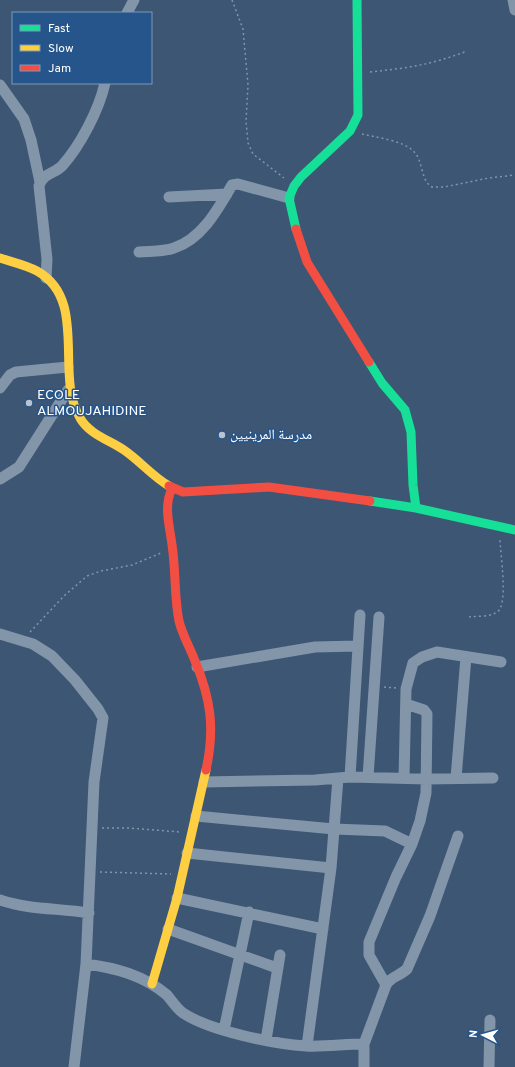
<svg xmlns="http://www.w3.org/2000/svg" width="515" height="1067" font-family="Overpass,'Noto Naskh Arabic',sans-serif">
<rect width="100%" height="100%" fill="#3c5674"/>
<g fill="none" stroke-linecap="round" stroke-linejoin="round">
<!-- path -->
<path stroke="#8395a8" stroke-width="1.5" stroke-dasharray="2 3" stroke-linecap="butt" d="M232,0L243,29L248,85L246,121L248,143L253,154L284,178
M370,72C407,68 431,65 467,51
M362,134C375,137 403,141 412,150C424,159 420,181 432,187H444L489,178L515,175
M469,617C478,616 490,617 497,612C509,605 500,553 500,539
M30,632L64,596L87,576L101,571L132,565L161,553
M384,687L396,688
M102,828H129L180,832
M100,872L171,874"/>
<!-- street -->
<path stroke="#8395a8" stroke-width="11" d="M513,0L515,10
M127,13L134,0
M0,85L24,119L31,140L40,182
M169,197L227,194
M139,252C150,251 163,252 174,248C202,239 218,209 232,185L238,184L289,198
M46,278L47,259L39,186C43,173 54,174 62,166C80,146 99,110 105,83
M0,388L10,375L16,372L68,367
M0,479L19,467L68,390
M0,634L33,644L52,656L75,680L98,709L103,718L94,782L86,964L74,1067
M197,667L315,647L358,646
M350,777L360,615
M368,777L379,617
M404,778L406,689L413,663L422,657L437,652L501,662
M456,778L466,657
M204,782L315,780L350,777L426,779L493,778
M196,816L334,829L385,831L412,844
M187,853L331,868
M177,898L323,929
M0,900C29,910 59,908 89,913
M168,929L277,968
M86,964C116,968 143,975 167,995C172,1001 177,1009 183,1013C210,1031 274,1044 306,1046C325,1047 345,1044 364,1044
M386,985L369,955V942L396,877L412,844L420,821L426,793L427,714L424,710L406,704
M224,1030L249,912
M266,1040L280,955
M307,1046L331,868L338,778
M364,1067V1044L386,985C391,976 400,976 407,969L430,916L458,836
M489,1067L490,1020"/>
<!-- fast -->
<path stroke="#16e098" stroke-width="9" d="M296,229L289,198L294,186L301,177L350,131L358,115L357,0
M369,362L382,383L405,410L411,432L413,485L416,508
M370,501L416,508L515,530"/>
<!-- slow -->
<path stroke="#ffcf43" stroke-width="9" d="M0,258C12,262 26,265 37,271C89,300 54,375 80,418C89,434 109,440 124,450C140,461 152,476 169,486
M152,984L177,898L206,770"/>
<!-- jam -->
<path stroke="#f24e42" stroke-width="9" d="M296,229L307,262L369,362
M169,486L183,492L269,487L370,501
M172,489C163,506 170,527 172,545C176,570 174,597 179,621C182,634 190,648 195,661C211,699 215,729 206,770"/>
</g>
<!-- markers -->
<g fill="#bbc4ce" stroke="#25558b" stroke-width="1.5">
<circle cx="29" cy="403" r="4"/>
<circle cx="222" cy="435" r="4"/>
</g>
<g text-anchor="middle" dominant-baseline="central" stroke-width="3" stroke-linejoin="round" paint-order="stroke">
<!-- poi labels -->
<g font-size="14" fill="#fff" stroke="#25558b" text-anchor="start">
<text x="37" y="395">ECOLE<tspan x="37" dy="16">ALMOUJAHIDINE</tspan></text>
<text x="230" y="435">مدرسة المرينيين</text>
</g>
</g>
<!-- legend -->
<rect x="12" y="12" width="140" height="72" fill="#25558b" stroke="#7c99b9"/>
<rect x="20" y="25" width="20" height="6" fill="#16e098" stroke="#7c99b9"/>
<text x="48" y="32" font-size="12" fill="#ffffff">Fast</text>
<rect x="20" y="45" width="20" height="6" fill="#ffcf43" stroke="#7c99b9"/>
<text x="48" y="52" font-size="12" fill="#ffffff">Slow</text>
<rect x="20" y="65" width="20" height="6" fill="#f24e42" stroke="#7c99b9"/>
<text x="48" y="72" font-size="12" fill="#ffffff">Jam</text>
<!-- north arrow -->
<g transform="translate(483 1035) rotate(276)" stroke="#25558b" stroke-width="3" paint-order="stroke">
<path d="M0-3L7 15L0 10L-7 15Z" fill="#ffffff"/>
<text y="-6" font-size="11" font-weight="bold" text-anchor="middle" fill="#ffffff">N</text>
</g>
</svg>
